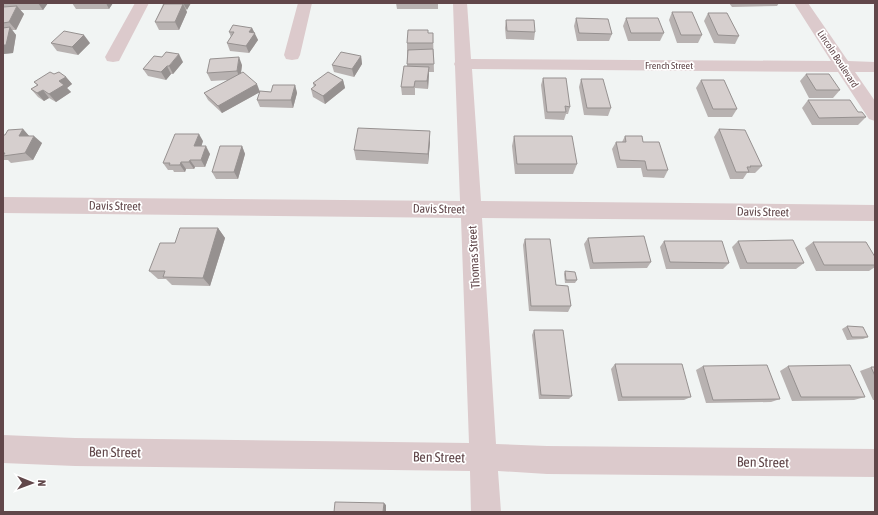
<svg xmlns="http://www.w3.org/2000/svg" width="878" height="515" font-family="'Asap Condensed',sans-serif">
<rect width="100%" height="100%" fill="#f1f4f3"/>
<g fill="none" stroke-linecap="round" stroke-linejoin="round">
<!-- minor -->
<path fill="#dccacc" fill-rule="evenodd" d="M135,3H149L119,61L113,62L107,61L105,57Z
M298,3H312L300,55L298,59L292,60L286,59L284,55Z
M453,3H467L471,59L831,61L794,3H808L848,61L875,62V72H855L875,101V121L869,119L838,72L472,69L481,201L875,205V221L482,218L496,444L547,446L875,449V477L547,474L498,471L501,512H471L470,471L75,466L3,463V435L75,438L469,443L461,218L3,213V197L460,201L455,66L454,64L455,62Z"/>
</g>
<!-- wall -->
<path fill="#b8b2b1" d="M3,3H48L43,10H20L24,14L16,30H12L16,35L13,53L3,54V7H4L3,6Z
M72,3H113L109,9H76Z
M162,3H191L186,10L187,12L179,30H159L155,22L163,5Z
M396,3H438V9H397Z
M729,3H779L777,6L732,7Z
M672,12L702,35L698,43H677L669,20Z
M708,13L739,36L735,44L714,43L704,21Z
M576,18L612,34L609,41H577L574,26Z
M626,18L664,33L660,41H628L623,26Z
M506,20L535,32L534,40L506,39L505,28Z
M252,28L258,40L249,53L230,51L227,43L231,37L229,32Z
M433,33L434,72H429L428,89L415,88V95H402L401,87L407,66V43Z
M51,43H90L78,55L57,51Z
M361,56L362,64L354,77L334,72L332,65Z
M183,62L173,74H171L166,80L148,76L143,69Z
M242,65L241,73L260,91L271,92L295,85L297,93L293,108L260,107L257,100L260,92L222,113L208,100L204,93L228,80L211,81L207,73Z
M54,74L66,77L72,84L67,88L71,92L56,102L49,98L44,101L38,97L31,89L37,85L34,82Z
M806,74L840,90L833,98H809L800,81Z
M543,78L570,107L568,114H566L564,120L545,119L541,85Z
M581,79L611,108L608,116L584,115L579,87Z
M343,80L345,88L325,104L313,97L311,89L314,87L313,83Z
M701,80L737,109L732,117H708L696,88Z
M808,100L858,112L866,117L858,125H812L802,108Z
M23,129L29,136L42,143L33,160L11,163L8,160H3V135H5Z
M719,129L762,166L755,173H747L743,179H730L714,137Z
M514,136L577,164L573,174H515L512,146Z
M625,136L668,170L664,178L643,177L641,168H617L612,149L616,142H622Z
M203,141L201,146L210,154L205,167H195L194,169H186L185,172H174L173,170H168L163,163Z
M430,142L428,164L356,160L354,150Z
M242,146L245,154L238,179H216L212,172Z
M218,228L225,238L210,286L172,285L166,279H158L149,271L175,243Z
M588,238L651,262L647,268L590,269L584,244Z
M525,239L556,285L571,306L568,312L529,311L523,245Z
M664,241L729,263L723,269H666L660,247Z
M738,241L804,263L796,269H740L732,247Z
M813,242L875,257V267L869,271H816L805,248Z
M565,271L577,280L575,283H565L564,274Z
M847,326L868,337L863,339L847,340L842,329Z
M534,330L572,396L569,399H539L532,335Z
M615,364L691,397L684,400L618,401L611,369Z
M703,366L780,399L771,402L706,403L696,370Z
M788,366L865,397L854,400L792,401L780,371Z
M871,367H875V400H873L860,371Z"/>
<!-- shaded-wall -->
<path fill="#969190" d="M38,3H48L43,10Z
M106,3H113L109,9Z
M183,3H191L187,10Z
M183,4L187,12L179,30L175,22Z
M17,6L24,14L16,30L9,22Z
M10,27L16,35L13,53L3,54V45Z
M252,28L258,40L249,53L246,46L249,32Z
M84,35L90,43L78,55L72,47Z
M179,54L183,62L173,74L169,66Z
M361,56L362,64L354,77L352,69Z
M239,57L242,65L240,79L237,71Z
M167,66L171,74L166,80L161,72Z
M429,67V74L428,89L427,81Z
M66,77L72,84L67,88L71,92L56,102L49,94L59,81Z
M343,80L345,88L325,104L323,96Z
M257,84L260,92L222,113L218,106Z
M295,85L297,93L293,108L291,100Z
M43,90L49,98L44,101L37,93Z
M23,129L30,137L19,136Z
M430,131V142L428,164V154Z
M199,134L203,141L199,154L194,146Z
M34,136L42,143L33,160L25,153Z
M206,146L210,154L205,167L201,160Z
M242,146L245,154L238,179L234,172Z
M190,160L195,167L194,169L189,162Z
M181,162L186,169L185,172L180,165Z
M218,228L225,238L210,286L203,278Z
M384,503L386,505V512H383Z"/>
<!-- building -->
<path fill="#d6cfce" stroke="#969190" d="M164,4H183L175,22H155Z
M17,6L9,22L3,23V7Z
M672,12H692L702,35H681Z
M708,13H727L739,36L718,35Z
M576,18L608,19L612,34L579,33Z
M626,18H658L664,33H631Z
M506,20H534L535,32L507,31Z
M233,25L252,28L249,32L255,33L246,46L227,43L234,32H229Z
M10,27L6,45H3V28Z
M408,30H428V33H433V43H407Z
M64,31L84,35L72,47L51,43Z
M433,49L434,64H407L408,50Z
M166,52L179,54L169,66H167L161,72L143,69L154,56L162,57Z
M341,52L361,56L352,69L332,65Z
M239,57L237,71L207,73L210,59Z
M404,66L429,67L427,81H415L414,87H401Z
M50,72L54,74L59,72L66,77L59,81L64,85L49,94L43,90L37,93L31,89L38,85L34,82Z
M243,72L257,84L218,106L204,93Z
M328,72L343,80L323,96L311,89L316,85L313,83Z
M806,74H829L840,90H816Z
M543,78H566L570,107L565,106L566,112H547Z
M581,79H603L611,108H587Z
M701,80H724L737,109H713Z
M273,85H295L291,100H257L260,91L271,92Z
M808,100H850L858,112H862L866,117L819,118Z
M358,128L430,131L428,154L354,150Z
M23,129L19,136H34L25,153L3,156L5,153H3V135H5L8,130Z
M719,129L745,130L762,166H750L751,167H747L749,172H736Z
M175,134H199L194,146H206L201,160H190L189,162H181L180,165H169L170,163H163Z
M514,136H572L577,164H517Z
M625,136H642L643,142H659L668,170H647L645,161L620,160L616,142H626Z
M220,146H242L234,172H212Z
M180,228H218L203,278L163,277L165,271H149L160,243H175Z
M644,236L651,262L593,263L588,238Z
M525,239H550L556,285L568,286L571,306H531Z
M793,240L804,263H747L738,241Z
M664,241H722L729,263L670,262Z
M813,242H866L875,257V265H824Z
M565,271L575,272L577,280H566Z
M847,326L863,327L868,337H852Z
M534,330H563L572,396L541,395Z
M615,364H682L691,397H622Z
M767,365L780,399L713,400L703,366Z
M850,365L865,397H801L788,366Z
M871,367H875V376Z
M335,502L384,503L383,512H334Z"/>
<g text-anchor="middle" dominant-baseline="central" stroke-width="3.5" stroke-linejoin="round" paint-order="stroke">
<!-- far-street labels -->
<g font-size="10" fill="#61474a" stroke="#fff">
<text transform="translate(838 59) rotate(57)">Lincoln Boulevard</text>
<text x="669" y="65">French Street</text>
</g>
<!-- street labels -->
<g font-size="12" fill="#61474a" stroke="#fff">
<text transform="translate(115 206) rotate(1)">Davis Street</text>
<text transform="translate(439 209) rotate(1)">Davis Street</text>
<text transform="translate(763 212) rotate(1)">Davis Street</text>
<text transform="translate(474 257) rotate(-93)">Thomas Street</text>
</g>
<!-- near-street labels -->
<g font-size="14" fill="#61474a" stroke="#fff">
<text transform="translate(115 452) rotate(1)">Ben Street</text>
<text transform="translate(439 457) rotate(1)">Ben Street</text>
<text transform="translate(763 462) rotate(1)">Ben Street</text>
</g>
</g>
<!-- border -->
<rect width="878" height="515" fill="none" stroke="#61474a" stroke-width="8"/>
<!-- north arrow -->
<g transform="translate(32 483) rotate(91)" stroke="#ffffff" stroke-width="3" paint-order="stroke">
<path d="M0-3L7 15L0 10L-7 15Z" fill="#61474a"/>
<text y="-6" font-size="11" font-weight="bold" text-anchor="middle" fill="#61474a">N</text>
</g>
</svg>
